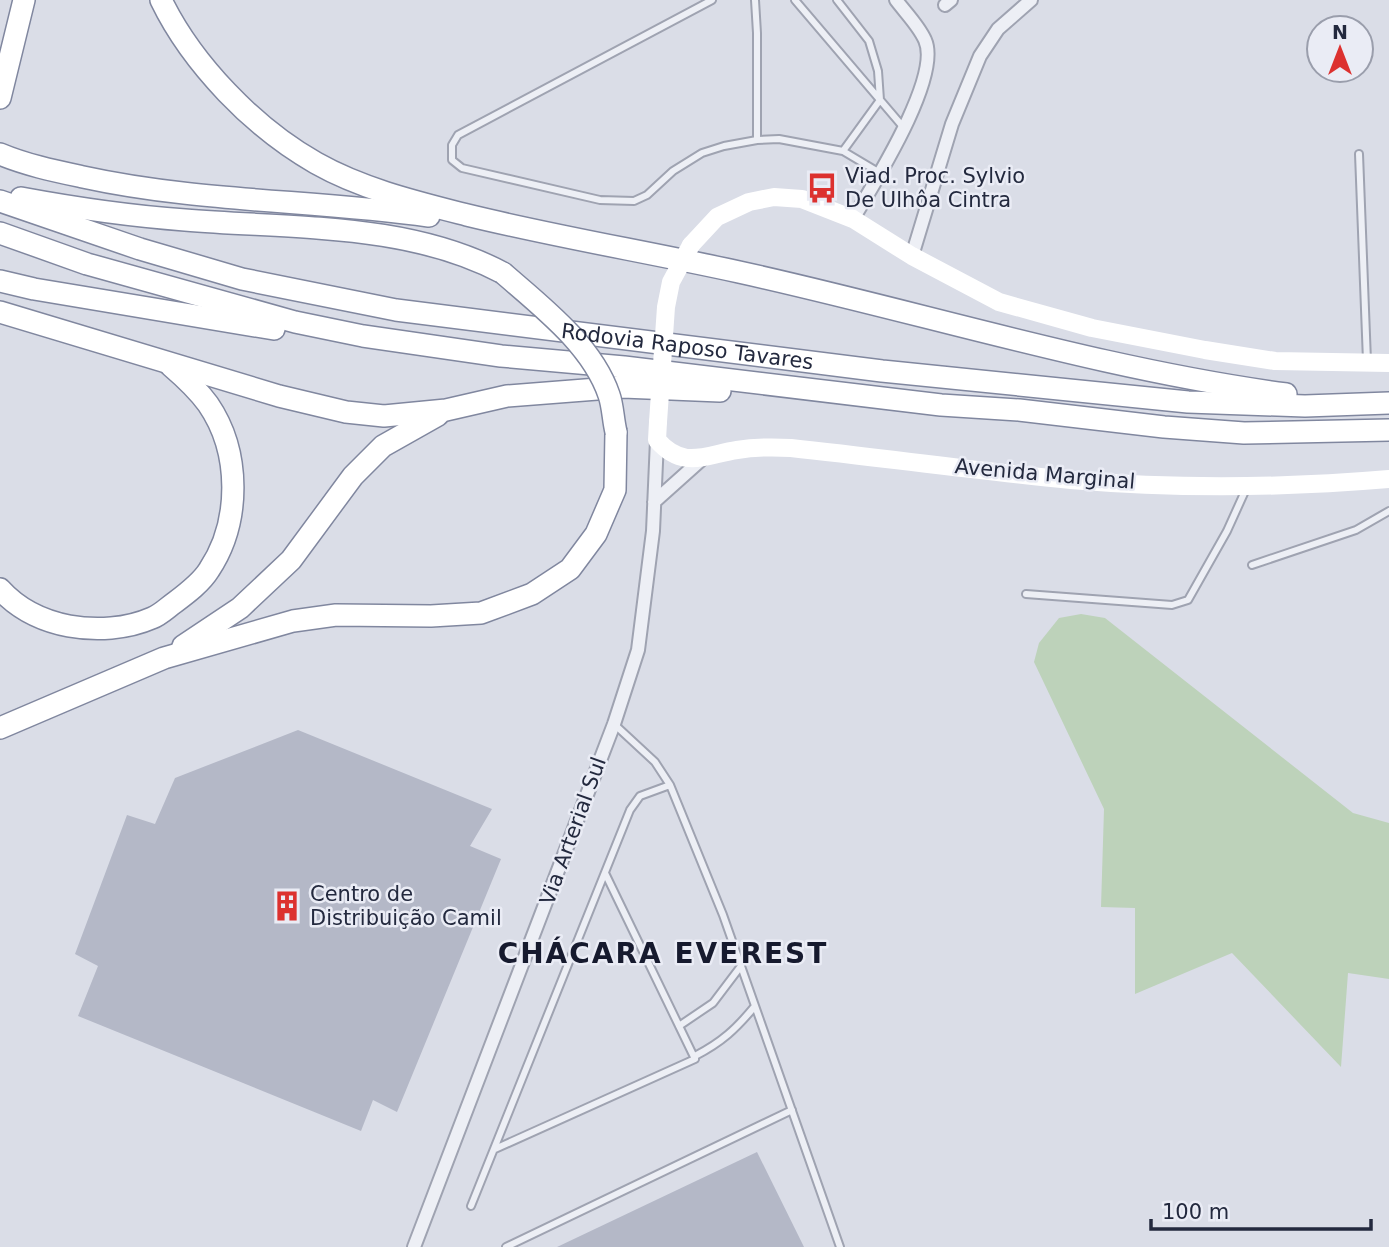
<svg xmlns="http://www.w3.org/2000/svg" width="1389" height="1247" font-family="'DejaVu Sans',sans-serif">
<rect width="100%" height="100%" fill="#dadde7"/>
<!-- green -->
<path fill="#bdd2ba" d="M1081,614L1105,618L1353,813L1389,823V979L1348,973L1341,1067L1232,953L1135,994V908L1101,907L1104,809L1034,662L1039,643L1059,618Z"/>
<!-- building -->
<path fill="#b4b8c7" d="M298,730L492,809L470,846L501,859L397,1112L373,1100L361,1131L78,1016L98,966L75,954L127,815L155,824L175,778Z
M757,1152L804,1247H557Z"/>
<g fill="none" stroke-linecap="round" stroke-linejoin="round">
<!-- service casing -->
<g stroke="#9fa3b1" stroke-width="10">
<path id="service" d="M712,0L458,135L452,145V160L462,168L600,200L634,201L647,195L673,171L702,153L724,146L757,140L779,139L843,151L880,173
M755,0L757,33V140
M795,0L904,128
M837,0L869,41L878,71L880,100L843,151
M1359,154L1367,361
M1252,565L1356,530L1389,511
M1026,594L1172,605L1188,600L1227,531L1246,489
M614,724L655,762L670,785L723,915L840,1247
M679,1026L713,1003L741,966
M695,1056C722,1042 736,1029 755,1006
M495,1149L695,1059L605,873
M471,1206L630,810L640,796L670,785
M506,1247L792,1110"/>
</g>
<!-- minor casing -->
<g stroke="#9fa3b1" stroke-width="16">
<path id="minor" d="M945,5L951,0
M853,219C873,185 942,77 925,40C919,26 905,12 896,0
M912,256L952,124L980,56L998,29L1031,0
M654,502L702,459
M414,1247L614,724L638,650L653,531L657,440"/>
</g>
<!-- motorway casing -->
<g stroke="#80879f" stroke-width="24">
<g id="motorway">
<path d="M161,0C192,64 254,128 316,163C362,189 416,202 467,215C557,237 648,252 739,272C921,312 1100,369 1286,394"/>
<path d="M0,98L24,0"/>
<path d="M0,154C26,165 55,171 83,177C197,202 314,200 429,216"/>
<path d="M21,198C75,208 130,216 185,220C292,229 407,222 503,273"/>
<path id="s1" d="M0,201L140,249L242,279L396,310L882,371L1188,402L1305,406L1389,403"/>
<path d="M0,233L87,264L295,322L363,336L501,356L624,367L941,405L1019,410L1164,427L1244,433L1389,430"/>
<path d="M0,281L34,289L274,329"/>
<path d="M0,312L279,396L346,412L384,416L446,410L507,396L623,387L720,391"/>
<path d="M0,589C18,609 43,621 69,626C96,631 127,629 152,618C160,615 167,608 174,603C186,594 201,583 209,570C241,522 241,452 208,404C197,389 185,378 171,366"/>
<path d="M183,646L240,608L291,560L353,476L383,446L438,415"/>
<path d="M0,728L164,658L293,621L336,615L431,616L481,613L532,594L570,569L596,534L615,490L616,432"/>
</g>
</g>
<!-- service -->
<use href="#service" stroke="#edeff5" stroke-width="6"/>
<!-- minor -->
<use href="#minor" stroke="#edeff5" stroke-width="12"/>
<!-- secondary -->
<path stroke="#fff" stroke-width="18" d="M691,245L717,217L749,202L774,197L802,199L853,219L912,256L999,302L1092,328L1205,350L1275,361L1389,363
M658,422L657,440C683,470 705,455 737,450C755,447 773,447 791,448C884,458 978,471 1071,480C1177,489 1283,488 1389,479"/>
<!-- motorway -->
<use href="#motorway" stroke="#fff" stroke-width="21"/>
<!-- motorway-bridge casing -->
<g stroke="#80879f" stroke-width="24" stroke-linecap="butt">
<path id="motorway-bridge" d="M503,273C542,307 592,345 609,395C613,406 613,420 616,432"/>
</g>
<!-- secondary-bridge -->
<path stroke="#fff" stroke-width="18" d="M658,422L666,307L671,282L691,245"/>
<!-- motorway-bridge -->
<use href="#motorway-bridge" stroke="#fff" stroke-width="21"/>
</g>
<!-- icons -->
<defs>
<g id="bus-bare" transform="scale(2.415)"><path d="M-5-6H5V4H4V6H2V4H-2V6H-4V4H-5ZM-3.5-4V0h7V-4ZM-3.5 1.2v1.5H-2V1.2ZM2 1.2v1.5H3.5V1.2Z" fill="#dc312f" stroke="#eaecf5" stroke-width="2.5" paint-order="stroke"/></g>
<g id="building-bare" transform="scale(2.415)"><path d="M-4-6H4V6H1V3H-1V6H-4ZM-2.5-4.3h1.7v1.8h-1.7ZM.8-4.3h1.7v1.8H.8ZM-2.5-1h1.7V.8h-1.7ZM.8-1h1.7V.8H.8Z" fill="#dc312f" stroke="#eaecf5" stroke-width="2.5" paint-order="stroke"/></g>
</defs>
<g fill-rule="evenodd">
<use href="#bus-bare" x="822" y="188"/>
<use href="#building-bare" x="287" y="906"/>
</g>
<g text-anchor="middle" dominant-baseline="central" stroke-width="5" stroke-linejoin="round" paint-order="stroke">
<!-- poi labels -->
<g font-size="21" fill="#23293e" stroke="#eaecf5" text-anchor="start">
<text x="845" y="176">Viad. Proc. Sylvio<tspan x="845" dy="24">De Ulhôa Cintra</tspan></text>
<text x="310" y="894">Centro de<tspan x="310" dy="24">Distribuição Camil</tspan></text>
</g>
<!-- street labels -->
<g font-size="21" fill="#23293e" stroke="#eaecf5">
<text stroke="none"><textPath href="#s1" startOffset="705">Rodovia Raposo Tavares</textPath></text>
<text transform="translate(1045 474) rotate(5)">Avenida Marginal</text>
<text transform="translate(573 831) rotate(-70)">Via Arterial Sul</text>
</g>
<!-- district labels -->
<g font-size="28" font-weight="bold" letter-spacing="2" fill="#161a2e" stroke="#eaecf5">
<text x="663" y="953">CHÁCARA EVEREST</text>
</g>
</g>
<!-- north arrow -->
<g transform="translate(1340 49)"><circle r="33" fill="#eaecf5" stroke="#9a9eac" stroke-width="2"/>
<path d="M0-5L12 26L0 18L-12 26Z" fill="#dc312f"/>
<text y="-10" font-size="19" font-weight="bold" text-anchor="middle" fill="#23293e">N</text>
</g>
<!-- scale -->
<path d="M1151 1219v10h220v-10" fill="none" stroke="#23293e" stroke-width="3.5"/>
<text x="1162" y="1219" font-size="21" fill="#23293e" stroke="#eaecf5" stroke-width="5" paint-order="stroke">100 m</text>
</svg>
